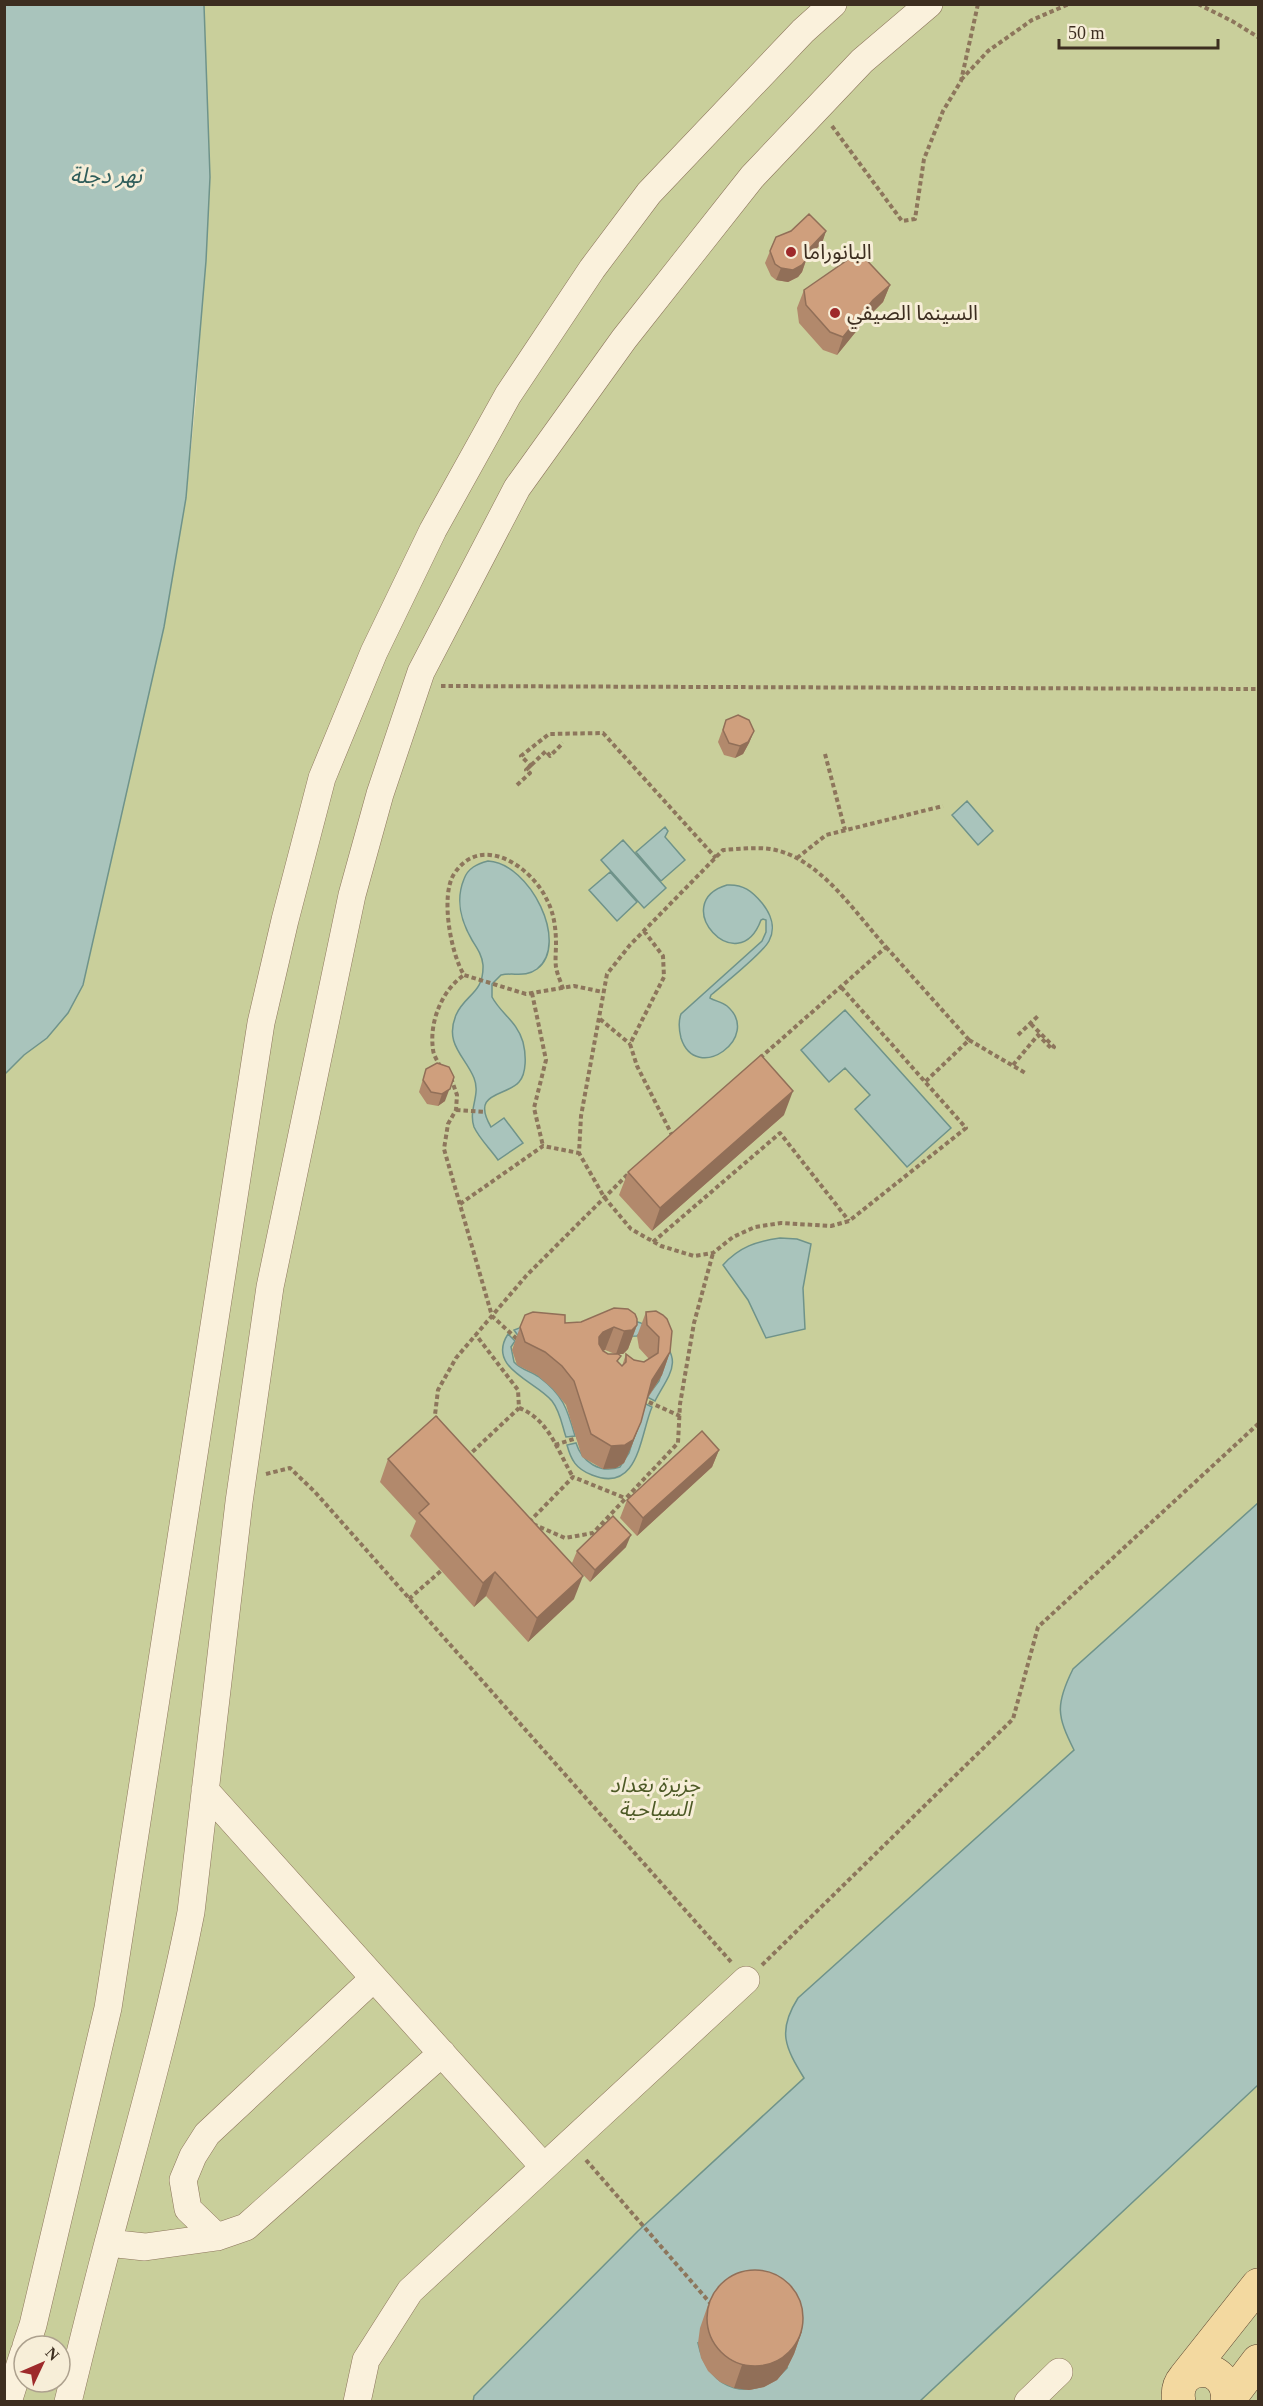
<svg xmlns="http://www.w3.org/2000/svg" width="1263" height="2406" font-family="'Times New Roman','Noto Sans Arabic',serif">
<rect width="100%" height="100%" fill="#f0e4c8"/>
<!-- green -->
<path fill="#c9cf9b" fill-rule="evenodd" d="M204,5H1258V2401L5,2402V1074L24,1055L83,985L131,772L186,498L196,398L210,177ZM24,2346H60V2382H24Z"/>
<!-- water -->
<path fill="#a9c4bc" stroke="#6f938a" stroke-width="1.5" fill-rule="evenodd" d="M5,4L204,5L210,177L206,261L186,498L164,627L83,985L68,1013L47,1038L24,1055L5,1074Z
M967,801L993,831L978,845L952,815Z
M665,827L668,831L665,837L685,860L661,881L636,852Z
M623,840L666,888L644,908L601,860Z
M488,861C530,863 570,944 537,969C525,978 514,972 501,975L492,984V997C501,1014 517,1021 523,1042C526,1054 527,1073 519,1082C506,1097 470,1091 491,1127L504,1118L523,1143L498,1160C491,1150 479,1138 474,1127C468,1109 481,1095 474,1078C465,1056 444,1044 456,1015C465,994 484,994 483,965C482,955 477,948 472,940C461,921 455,901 464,879C468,868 477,864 488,861Z
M610,872L637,902L617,921L589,890Z
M727,885C743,884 752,891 762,903C771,914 776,928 769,941C763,953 724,984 711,995L710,998C715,1001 722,1002 727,1006C763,1037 696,1085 681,1038C679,1030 678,1022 681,1014L762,941L766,932V920L763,919L761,920C738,982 667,903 727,885Z
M845,1010L951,1128L907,1167L855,1109L870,1095L845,1068L829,1082L801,1050Z
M780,1238L797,1239L811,1244L803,1288L805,1329L766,1338L748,1300L723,1265C739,1247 757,1241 780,1238Z
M634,1321C645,1323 650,1328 657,1335C685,1361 669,1374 655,1401L647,1397L659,1381L663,1368L639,1334L637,1336L519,1337L514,1330L522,1327Z
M508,1334L515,1341L511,1347L514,1362C521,1370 531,1371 539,1377C563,1395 567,1408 575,1436L566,1437C562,1425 560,1411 552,1401C536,1381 486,1368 508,1334Z
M644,1403L652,1407C640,1435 639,1494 592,1475C576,1469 571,1460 567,1445L576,1443C582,1462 600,1474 620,1467L629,1453Z
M1258,1503V2085L920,2401L473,2402L474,2396L638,2231L804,2078C785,2047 777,2031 798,1998L1074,1750C1057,1716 1055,1705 1073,1669ZM698,2343L787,2368C754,2405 708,2392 698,2343Z"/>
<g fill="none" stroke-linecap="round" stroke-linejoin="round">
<!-- minor casing -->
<g stroke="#8d765c" stroke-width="28">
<path id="minor" d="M205,1790L543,2166
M217,2237L188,2209L183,2180L193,2156L207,2134L374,1978
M108,2243L145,2247L217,2237L246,2227L442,2053
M26,2346L33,2325L108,2008L261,1023L285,920L322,778L374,652L433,530L508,395L592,269L649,193L803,31L833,4
M8,2402L24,2352
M68,2402C81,2349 94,2296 108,2243C137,2133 169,2024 191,1912L239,1502L270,1287L352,895L380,794L421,672L517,488L624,339L752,177L862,61L929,4
M357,2402L366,2360L410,2291L746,1980
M1028,2402L1059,2372"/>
</g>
<!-- major casing -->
<g stroke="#5b4430" stroke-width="34">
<path id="major" d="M1185,2377L1258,2285
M1179,2402C1171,2361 1232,2359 1227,2402
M1227,2402L1258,2361"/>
</g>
<!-- path -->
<path stroke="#8d765c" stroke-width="4" stroke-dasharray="4.5 3" stroke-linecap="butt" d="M1198,4L1232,21L1258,37
M961,80L988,51L1032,20L1069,4
M832,126L902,221L915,219L924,159L943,111L961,81L978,4
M441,686L1258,689
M825,754L845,830
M532,767L521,756L549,734L603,733L716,858
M517,785L530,773L526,770L546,751L550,756L563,743
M797,858L826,835L943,806
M644,931L663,956L664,977L630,1044L637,1066L672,1135
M886,947L969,1040L925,1082
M563,989C561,982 557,974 556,967C555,960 556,951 556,944C556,929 554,913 547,900C532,867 481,832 454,874C440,896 451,954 464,975L526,994L574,986L603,992
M532,993L546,1060L534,1108L543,1146
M600,1019L630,1044
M1018,1035L1039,1015
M969,1040L1027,1074
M760,1058L886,947C855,913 819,856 770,849C755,847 739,849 723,850L630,945L607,974L581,1116L579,1153L604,1197L631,1229L661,1246L694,1256L713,1253L733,1237L755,1227L781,1223L831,1226L849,1221L966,1128L841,987
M1013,1065L1038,1035L1052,1049L1054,1047L1030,1023
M440,1067C438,1061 433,1055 433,1049C429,1022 442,990 464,975
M451,1078L457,1095L456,1110L448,1124L444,1149L492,1316L518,1340
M456,1110L485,1112
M460,1204L543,1146L579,1153
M653,1242L780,1133L849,1221
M642,1399L680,1416
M519,1408C549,1419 558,1452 573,1477
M437,1421L435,1415L438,1390L456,1358L526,1276L628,1174
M555,1445L580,1437
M467,1457L519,1408L518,1390L476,1335
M266,1474L290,1468L315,1492L732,1963
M529,1522L573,1477L625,1498
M533,1524L565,1538L593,1533L678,1443L680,1404L694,1323L713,1253
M409,1599L443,1569
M762,1965L1013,1719L1038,1627L1258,1424
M586,2160L711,2304"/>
<!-- minor -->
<use href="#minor" stroke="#faf1dc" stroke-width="27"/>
<!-- major -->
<use href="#major" stroke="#f3d9a0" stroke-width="33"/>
</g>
<!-- wall -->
<path fill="#b2896c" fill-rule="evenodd" d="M826,231L822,243L807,258L802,272L798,277L788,282L776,280L771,276L765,263L776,237Z
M890,285L883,302L867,318L837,355L823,350L799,323L797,308L804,290Z
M726,720L754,731L749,743L743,754L735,758L724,755L718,742Z
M437,1063L445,1101L438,1106L427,1104L419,1092L426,1069Z
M784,1115L652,1231L619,1195L628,1172Z
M646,1312L670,1352L662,1375L648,1398L641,1422L632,1445L624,1463L616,1468L603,1469L582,1457L566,1405L553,1389L537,1375L517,1365L512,1350L520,1327L581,1322L637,1325L628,1349L623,1354H618V1362L622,1366L626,1354L634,1360L644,1362L649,1359L639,1348L637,1336ZM605,1350L615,1354H608L603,1351Z
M719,1450L712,1467L637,1536L620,1518L627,1500Z
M388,1459L574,1599L528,1642L486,1596L474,1607L410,1536L416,1521L380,1482Z
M626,1547L590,1582L572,1563L577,1551Z
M708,2305L802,2331L794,2354L787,2368L777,2380L764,2387L749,2390L734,2388L720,2382L708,2371L701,2358L698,2343L700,2328Z"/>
<!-- shaded-wall -->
<path fill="#916f58" d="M826,231L822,243L804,261L809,249Z
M806,260L802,272L798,277L788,282L776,280L781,268Z
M890,285L883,302L867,318L837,355L843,337L873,300Z
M754,731L749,743L743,754L735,758L740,746Z
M454,1077L445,1101L438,1106L442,1094Z
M793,1091L784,1115L652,1231L660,1208Z
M637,1325L628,1349L623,1354H616L624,1331Z
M614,1327L605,1350L594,1355L599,1337L603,1332Z
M670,1352L662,1375L644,1403L652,1380Z
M641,1422L632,1445L624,1463L616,1468L603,1469L611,1446Z
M719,1450L712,1467L637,1536L643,1518Z
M631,1535L626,1547L590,1582L595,1570Z
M495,1572L486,1596L474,1607L483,1583Z
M583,1576L574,1599L528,1642L537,1618Z
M802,2331L794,2354L787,2368L777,2380L764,2387L749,2390L734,2388L742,2365Z"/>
<!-- building -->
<path fill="#cf9f7d" stroke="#916f58" stroke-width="1.5" d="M809,214L826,231L809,249L806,260L802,265L793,270L781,268L775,264L770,251L776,237L791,231Z
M859,252L890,285L873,300L843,337L830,332L806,305L804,290Z
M738,715L749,720L754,731L748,742L740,746L729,743L723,730L726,720Z
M761,1055L793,1091L660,1208L628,1172Z
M437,1063L449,1067L454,1077L450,1089L442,1094L431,1092L423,1080L426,1069Z
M614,1308L628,1309L635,1314L637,1319V1325L632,1330L624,1331L614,1327L603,1332L599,1337V1344L603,1351L608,1354H618L621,1356L617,1361L622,1366L626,1362V1354L634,1360L644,1362L658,1353L659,1337L647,1325L646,1312L656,1311L663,1315L667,1319L672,1331L670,1352L652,1380L641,1422L633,1440L625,1445L611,1446L591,1434L574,1381L562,1366L545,1352L525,1342L520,1327L525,1315L533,1312L565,1315V1323L581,1322Z
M436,1416L583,1576L537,1618L495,1572L483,1583L419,1513L429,1504L388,1459Z
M702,1431L719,1450L643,1518L627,1500Z
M613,1516L631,1535L595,1570L577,1551Z
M707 2318a48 48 0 1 1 96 0a48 48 0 1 1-96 0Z"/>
<!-- markers -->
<g fill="#9e2a2b" stroke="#f7eed8" stroke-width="2">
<circle cx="791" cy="252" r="6"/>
<circle cx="835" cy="313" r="6"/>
</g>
<g text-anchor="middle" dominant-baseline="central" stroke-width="6" stroke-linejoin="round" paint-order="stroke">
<!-- poi labels -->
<g font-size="21" fill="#3d2e20" stroke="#f7eed8" text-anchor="start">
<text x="803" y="252">البانوراما</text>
<text x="847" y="313">السينما الصيفي</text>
</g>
<!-- park labels -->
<g font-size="21" font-style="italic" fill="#4d5a26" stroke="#f7eed8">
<text x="655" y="1785">جزيرة بغداد<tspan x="655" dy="24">السياحية</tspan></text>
</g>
<!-- water labels -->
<g font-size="22" font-style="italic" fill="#2f5d5a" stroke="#f7eed8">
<text x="106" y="175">نهر دجلة</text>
</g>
</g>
<!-- border -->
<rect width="1263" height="2406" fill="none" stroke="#3d2e20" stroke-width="12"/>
<!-- north arrow -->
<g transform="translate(42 2364) rotate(46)"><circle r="28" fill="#f7eed8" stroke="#ada18e" stroke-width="1.5"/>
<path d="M0-4.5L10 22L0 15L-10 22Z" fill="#9e2a2b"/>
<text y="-9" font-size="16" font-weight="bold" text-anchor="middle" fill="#3d2e20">N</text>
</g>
<!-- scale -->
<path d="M1059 39v9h159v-9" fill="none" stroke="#3d2e20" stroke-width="3"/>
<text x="1068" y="39" font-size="18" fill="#3d2e20" stroke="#f7eed8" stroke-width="4.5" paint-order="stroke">50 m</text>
</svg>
